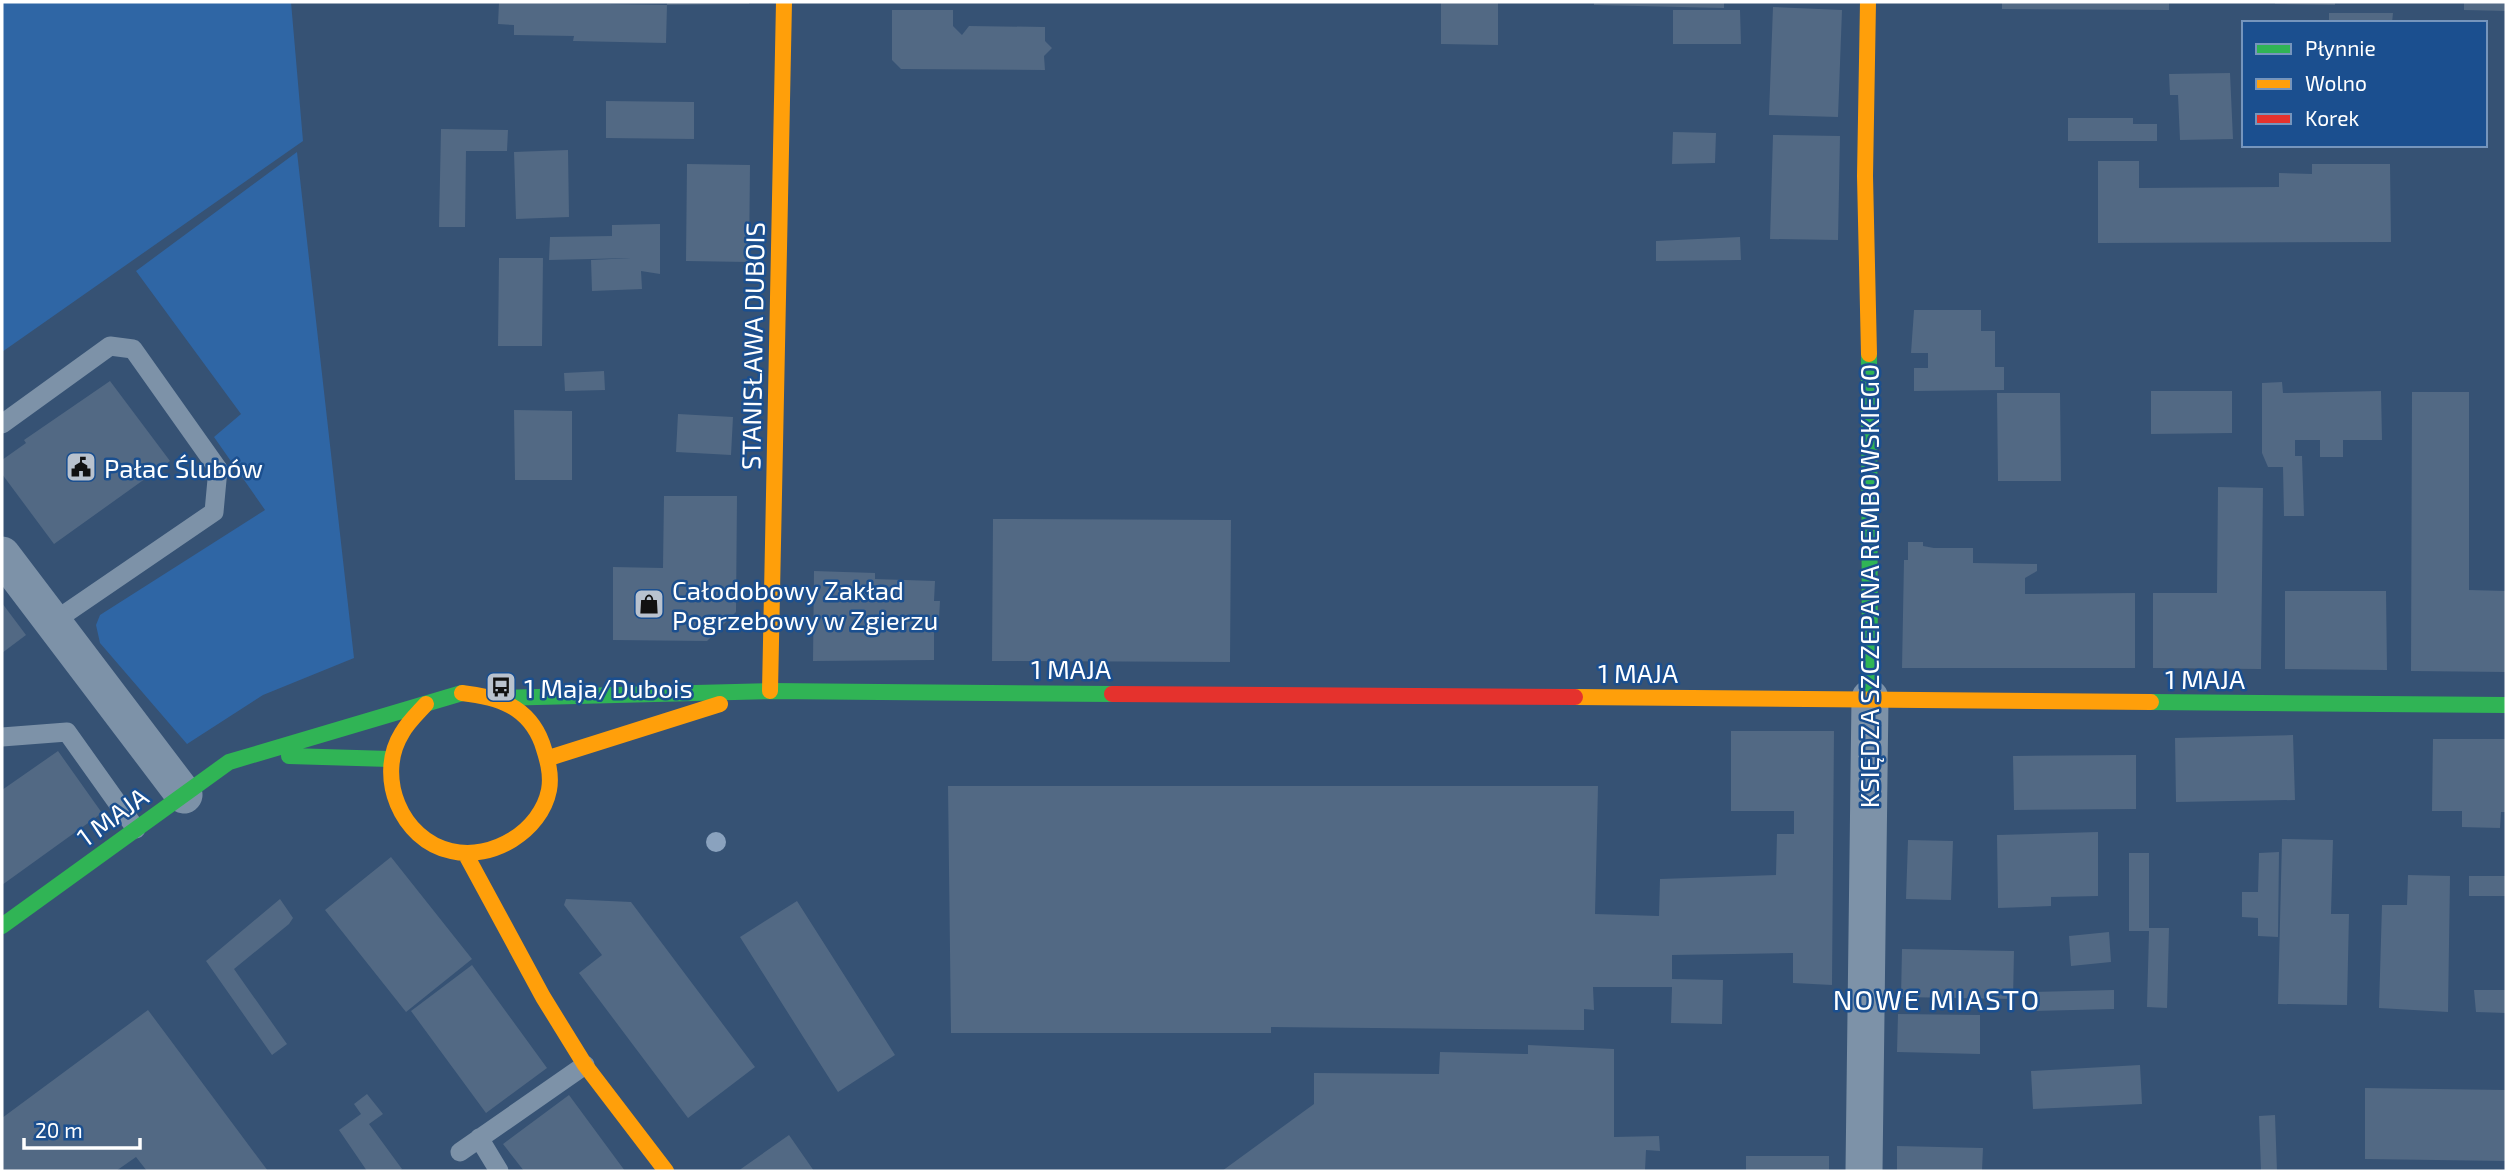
<svg xmlns="http://www.w3.org/2000/svg" width="2508" height="1173" font-family="'Exo 2',sans-serif">
<rect width="100%" height="100%" fill="#365274"/>
<!-- green -->
<path fill="#2f66a5" d="M2,2H291L303,141L2,352Z
M297,152L354,658L263,695L187,744L100,643L96,625L100,615L265,510L214,437L241,414L136,271Z"/>
<!-- building -->
<path fill="#526984" d="M499,2L667,5V2H749V4L667,5L666,43L573,41L574,36L514,35V25L498,24Z
M1441,2H1498V45L1441,44Z
M1594,2H1724V8L1594,5Z
M2002,2H2169V10L2002,9Z
M2275,2H2335V5L2275,4Z
M2464,2H2506V11L2464,10Z
M1773,7L1842,10L1838,117L1769,115Z
M892,10H953V26L962,35L969,26L1045,27V41L1052,48L1044,56L1045,70L901,69L892,60Z
M1673,10H1740L1741,44H1673Z
M2329,13H2393L2392,23H2329Z
M2230,73L2233,139L2180,140L2178,95H2170L2169,74Z
M606,101L694,102V139L606,138Z
M2068,118H2133V124H2157V141H2068Z
M441,129L508,130L507,151H466L465,227H439Z
M1673,132L1716,133L1715,163L1672,164Z
M1773,135L1840,136L1838,240L1770,239Z
M568,150L569,217L516,219L514,152Z
M2098,161H2139V188L2279,187V173L2312,174V164H2390L2391,242L2098,243Z
M687,164L750,165L749,262L686,261Z
M660,224V274L641,271L642,289L592,291L591,260L631,258L549,260L550,237L612,236V225Z
M1740,237L1741,260L1656,261V241Z
M499,258H543L542,346H498Z
M1914,310H1981V331H1995V367H2004V390L1914,391V368H1928V353H1911Z
M604,371L605,390L565,391L564,373Z
M110,381L170,461L54,544L2,474V460L26,443L24,440Z
M2282,382L2283,393L2381,391L2382,440H2343V457H2320V440H2295V456H2302L2304,516H2284L2283,467H2268L2262,453V383Z
M2151,391H2232V433L2151,434Z
M2412,392H2469V590L2506,591V672L2411,671Z
M1997,393H2060L2061,481H1998Z
M514,410L572,411V480H515Z
M678,414L733,417L731,455L676,452Z
M2218,487L2263,488L2261,669L2153,668V593H2217Z
M664,496H737L736,612L707,641L613,640V567L663,568Z
M993,519L1231,520L1230,662L992,661Z
M1908,542H1923V546L1934,548H1973V563L2037,564V571L2025,578V594L2135,593V668H1902L1904,560H1908Z
M814,571L875,573V579L935,581L934,601H940L939,619H934V660L813,661Z
M2285,591H2386L2387,670L2285,669Z
M2,603L26,635L2,653Z
M1731,731H1834L1832,985L1793,983V953L1672,955V979L1723,980L1722,1024L1671,1023L1672,987H1593L1594,1010L1584,1009V1030L1271,1027V1033H951L948,786H1598L1595,914L1659,916L1660,879L1776,875L1777,834H1794V811H1731Z
M2293,735L2295,800L2176,802L2175,738Z
M2433,739H2506V812H2501L2500,828L2462,827V811H2432Z
M58,751L102,813L2,885V790Z
M2136,755V809L2014,810L2013,756Z
M2098,832V896L2051,897V906L1998,908L1997,835Z
M2282,839L2333,840L2331,914H2349L2347,1005L2278,1004Z
M1908,840L1953,841L1951,900L1906,899Z
M2279,852L2278,937L2258,936V918L2242,917V892H2258L2259,853Z
M2129,853H2149V928H2169L2167,1008L2147,1007L2149,931H2129Z
M391,857L472,959L406,1012L325,910Z
M2408,875L2450,876L2448,1012L2379,1008L2382,905H2407Z
M2469,876H2506V896H2469Z
M280,899L293,918L289,924L234,969L287,1044L272,1055L206,961Z
M566,899L631,902L755,1067L688,1118L579,973L602,955L564,905Z
M797,901L895,1055L838,1092L740,937Z
M2109,932L2111,962L2071,966L2069,936Z
M1902,949L2014,951L2013,999L1901,997Z
M472,965L547,1068L486,1113L411,1011Z
M2114,990V1009L2033,1011L2032,992Z
M2474,990H2506V1013L2476,1012Z
M148,1010L268,1171H147L136,1157L116,1171H2V1118Z
M1898,1014L1980,1015V1054L1897,1052Z
M1528,1045L1614,1049V1137L1659,1136L1660,1151L1646,1150L1645,1171H1222L1314,1104V1073L1439,1074L1440,1052L1528,1054Z
M2140,1065L2142,1104L2033,1109L2031,1071Z
M2365,1088L2506,1090V1161L2365,1159Z
M367,1094L383,1114L369,1124L402,1169L399,1171H367L339,1130L361,1114L354,1104Z
M569,1095L625,1171H524L503,1144Z
M2275,1115L2277,1171H2261L2259,1116Z
M789,1135L814,1171H738Z
M1897,1146L1983,1148L1982,1171H1897Z
M1746,1156H1829V1171H1746Z"/>
<g fill="none" stroke-linecap="round" stroke-linejoin="round">
<!-- lane -->
<path stroke="#7d92a8" stroke-width="19" d="M2,424L110,346L133,349L218,469L214,512L53,622
M2,737L67,732L136,829
M479,1138L499,1171
M460,1152L585,1065"/>
<!-- street -->
<path stroke="#7d92a8" stroke-width="37" d="M2,555L184,795
M1864,1171L1870,698"/>
<!-- fast -->
<path stroke="#30b455" stroke-width="16" d="M1869,354L1870,698
M502,698L770,691L1112,694
M2151,702L2506,705
M289,756L390,759
M2,926L229,762L462,693"/>
<!-- slow -->
<path stroke="#ff9f0a" stroke-width="16" d="M1868,2L1865,176L1869,354
M770,691L784,2
M1575,697L2151,702
M426,704C418,713 408,722 402,733C375,776 401,840 451,851C492,861 541,831 549,790C552,774 547,758 542,743C528,706 498,697 462,693
M549,758L720,704
M465,853L543,997L585,1065L666,1171"/>
<!-- jam -->
<path stroke="#e5322d" stroke-width="16" d="M1112,694L1575,697"/>
</g>
<!-- trees -->
<circle fill="#8aa2be" cx="716" cy="842" r="10"/>
<!-- icons -->
<defs>
<g id="civic-square" transform="scale(1.575)"><rect x="-9" y="-9" width="18" height="18" rx="4" fill="#b9c2ce" stroke="#1b4f8f"/><path d="M-.6-6.5H3V-4.5H.6V-3L4-1V1h2V6H-6V1h2V-1L-.6-3ZM-1.2 2.5V6h2.4V2.5Z" fill="#111"/></g>
<g id="shop-square" transform="scale(1.575)"><rect x="-9" y="-9" width="18" height="18" rx="4" fill="#b9c2ce" stroke="#1b4f8f"/><path d="M-5-2.5h2.3a2.7 3.5 0 0 1 5.4 0H5L5.5 6h-11ZM-1.5-2.5h3a1.5 2.3 0 0 0-3 0Z" fill="#111"/></g>
<g id="bus-square" transform="scale(1.575)"><rect x="-9" y="-9" width="18" height="18" rx="4" fill="#b9c2ce" stroke="#1b4f8f"/><path d="M-5-6H5V4H4V6H2V4H-2V6H-4V4H-5ZM-3.5-4V0h7V-4ZM-3.5 1.2v1.5H-2V1.2ZM2 1.2v1.5H3.5V1.2Z" fill="#111"/></g>
</defs>
<g fill-rule="evenodd">
<use href="#civic-square" x="81" y="467"/>
<use href="#shop-square" x="649" y="604"/>
<use href="#bus-square" x="501" y="687"/>
</g>
<g text-anchor="middle" dominant-baseline="central" stroke-width="5" stroke-linejoin="round" paint-order="stroke">
<!-- street labels -->
<g font-size="26" fill="#fff" stroke="#1b4f8f">
<text transform="translate(752 346) rotate(-89)">STANISŁAWA DUBOIS</text>
<text transform="translate(1868 586) rotate(-90)">KSIĘDZA SZCZEPANA REMBOWSKIEGO</text>
<text x="1071" y="668">1 MAJA</text>
<text x="1638" y="672">1 MAJA</text>
<text x="2205" y="678">1 MAJA</text>
<text transform="translate(112 816) rotate(-36)">1 MAJA</text>
</g>
<!-- poi labels -->
<g font-size="26" fill="#fff" stroke="#1b4f8f" text-anchor="start">
<text x="104" y="467">Pałac Ślubów</text>
<text x="672" y="589">Całodobowy Zakład<tspan x="672" dy="30">Pogrzebowy w Zgierzu</tspan></text>
<text x="524" y="687">1 Maja/Dubois</text>
</g>
<!-- neighbourhood labels -->
<g font-size="28" letter-spacing="2" fill="#fff" stroke="#1b4f8f">
<text x="1937" y="999">NOWE MIASTO</text>
</g>
</g>
<!-- border -->
<rect width="2508" height="1173" fill="none" stroke="#ffffff" stroke-width="7"/>
<!-- legend -->
<rect x="2242" y="21" width="245" height="126" fill="#1b4f8f" stroke="#7695bc" stroke-width="2"/>
<rect x="2256" y="44" width="35" height="10" fill="#30b455" stroke="#7695bc" stroke-width="2"/>
<text x="2305" y="56" font-size="21" fill="#ffffff">Płynnie</text>
<rect x="2256" y="79" width="35" height="10" fill="#ff9f0a" stroke="#7695bc" stroke-width="2"/>
<text x="2305" y="91" font-size="21" fill="#ffffff">Wolno</text>
<rect x="2256" y="114" width="35" height="10" fill="#e5322d" stroke="#7695bc" stroke-width="2"/>
<text x="2305" y="126" font-size="21" fill="#ffffff">Korek</text>
<!-- scale -->
<path d="M24 1138v10h116v-10" fill="none" stroke="#ffffff" stroke-width="3.5"/>
<text x="35" y="1138" font-size="21" fill="#ffffff" stroke="#1b4f8f" stroke-width="5" paint-order="stroke">20 m</text>
</svg>
